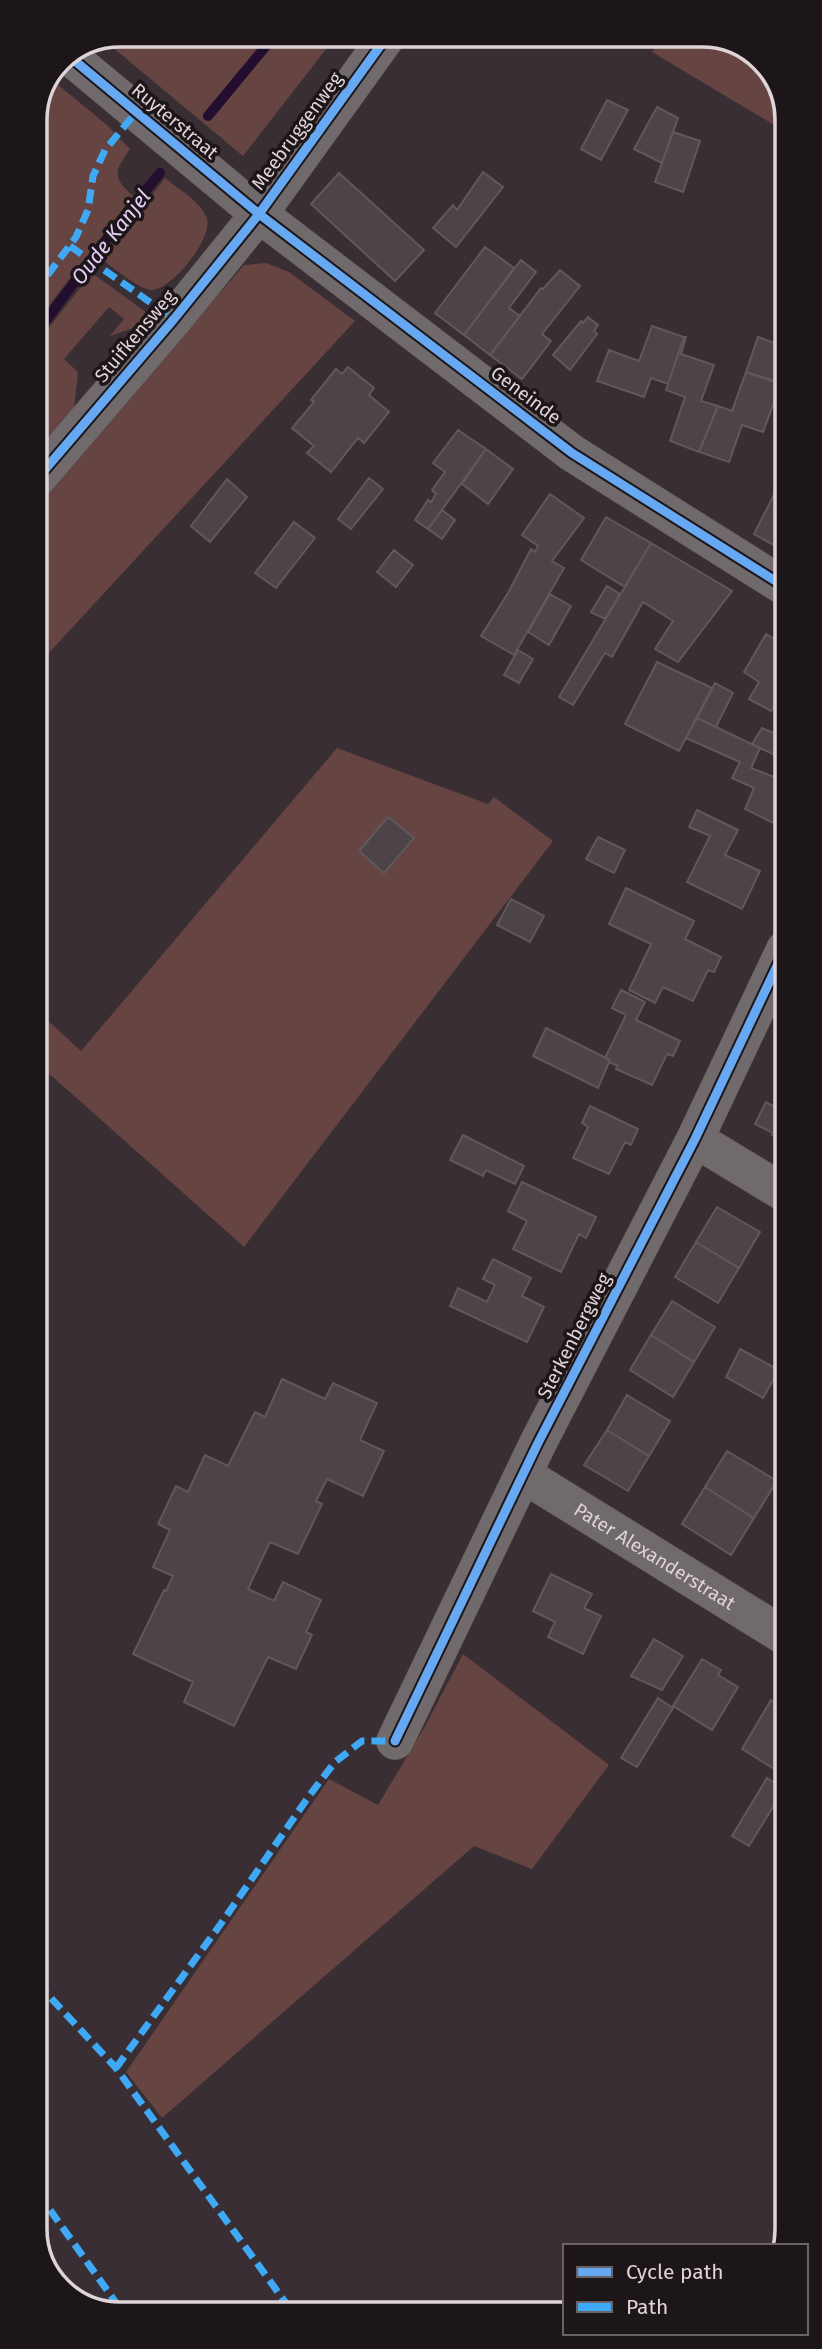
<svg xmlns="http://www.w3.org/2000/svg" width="822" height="2349" font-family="'Fira Sans',sans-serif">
<rect width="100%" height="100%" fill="#382e33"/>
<!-- green -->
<path fill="#664442" d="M120,35H337L243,156L105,41Z
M664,35H708L758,56L784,98V131L652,52Z
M51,79L107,125L130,149C115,171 111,176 133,196L35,324V115Z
M165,178C178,189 202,202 207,219C213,238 171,291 151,290C137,288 114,268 101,259Z
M266,263L289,272L355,321L36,667V504L244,265Z
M92,273L157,320L110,336L124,319L109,307L64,359L78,372L73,421L36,466L35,345Z
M337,748L488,804L494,797L553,841L244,1247L54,1078L36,1066V1016H43L81,1051Z
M463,1654L609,1765L532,1869L474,1846L162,2118L126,2072L329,1779L378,1805L424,1728Z"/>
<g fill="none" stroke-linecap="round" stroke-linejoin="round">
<!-- stream -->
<path stroke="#230e30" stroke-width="10" d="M208,116L275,35
M35,335L115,228L160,173"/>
</g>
<!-- building -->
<path fill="#4c4449" stroke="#5f585c" stroke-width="2" d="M607,100L628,110L601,160L581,149Z
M657,107L678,118L662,163L634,149Z
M673,132L700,141L683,192L655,182Z
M483,172L503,187L456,247L433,228L453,205L457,210Z
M339,173L424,250L395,281L311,204Z
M485,247L514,268L464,335L435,313Z
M521,260L536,272L509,308L520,316L490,355L464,335Z
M560,270L580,286L542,334L551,341L522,379L490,355L541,288L543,289Z
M588,317L598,325L594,331L597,334L570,370L553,355L581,321L583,323Z
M652,326L684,337L668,384L651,378L644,397L597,381L609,350L639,361Z
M684,337H686L681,354L714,365L701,401L718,406L699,452L670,441L685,397L666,390Z
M758,337L785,347V353L774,382L746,372Z
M348,367L374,388L369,395L389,412L364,443L358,438L331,472L307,453L314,446L292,428L314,402L311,400L336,369L342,374Z
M746,372L781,383L763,432L742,425L729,462L699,452L718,406L732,411Z
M458,430L486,449L428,529L415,520L428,500L431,502L436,494L432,490L445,472L433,463Z
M486,449L513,469L488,504L462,484Z
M785,473V536L779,548L754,534Z
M369,478L383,489L351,529L338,519Z
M227,479L247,497L210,542L191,526Z
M550,494L584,518L552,561L564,568L514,655L481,636L508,593L531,549L535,552L538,546L522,535Z
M442,510L455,520L442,539L428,529Z
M606,517L651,543L625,587L581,560Z
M294,522L315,538L276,588L255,573Z
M785,536V552L779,548Z
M651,543L732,591L678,662L655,649L673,621L643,602L612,657L605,653L573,705L559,697Z
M394,550L413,565L396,587L377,572Z
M607,586L620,594L605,619L591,612Z
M550,594L571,606L549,645L528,632Z
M766,634L785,645V688L771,711L749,699L759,682L744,672Z
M518,650L533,659L519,683L504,675Z
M657,662L712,688L679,751L625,724Z
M715,683L733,693L716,727L697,718Z
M697,718L760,748L751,768L785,781V821L782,827L745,809L754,788L732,778L740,762L686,738Z
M762,728L785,738V760L752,744Z
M697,810L738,830L725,855L760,871L742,909L687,882L710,836L689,827Z
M388,817L414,838L384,873L359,851Z
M598,837L625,850L614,873L586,859Z
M626,888L694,921L685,939L721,957L714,972L708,970L693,1001L663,987L655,1003L629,990L651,944L609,924Z
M511,899L544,916L530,942L497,925Z
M621,990L645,1002L636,1020L680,1041L673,1056L667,1054L652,1085L616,1069L618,1066L609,1062L610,1060L605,1058L626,1015L612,1008Z
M546,1028L610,1060L598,1088L533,1056Z
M786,1090V1139L779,1136L778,1138L772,1135L773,1133L755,1124L766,1102L777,1108Z
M590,1106L638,1129L631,1145L625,1142L609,1174L573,1158L588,1127L582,1123Z
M463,1135L524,1166L515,1184L486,1170L483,1176L450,1160Z
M522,1182L596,1217L586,1238L579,1234L561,1272L513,1249L527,1221L508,1211Z
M717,1207L760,1232L739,1268L696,1242Z
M696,1242L739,1268L718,1303L675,1277Z
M493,1259L531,1278L522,1296L544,1307L527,1342L450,1306L458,1288L487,1302L495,1285L483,1279Z
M786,1291V1311L777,1306Z
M672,1301L715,1327L694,1362L651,1335Z
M651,1335L694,1362L673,1397L630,1370Z
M740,1349L779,1370L763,1398L726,1377Z
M282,1379L325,1399L333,1383L377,1403L360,1440L384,1451L363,1496L327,1479L316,1501L322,1504L298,1554L270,1542L248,1589L274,1601L283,1582L321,1600L306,1632L312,1635L296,1669L268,1657L234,1726L184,1702L193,1682L133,1654L164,1590L166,1591L173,1576L153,1567L170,1530L158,1524L176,1486L188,1492L205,1455L228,1466L255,1412L265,1417Z
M627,1395L670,1421L649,1456L607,1430Z
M607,1430L649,1456L628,1491L584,1465Z
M727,1451L777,1481L754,1518L705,1487Z
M705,1487L754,1518L731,1555L682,1524Z
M551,1574L592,1594L584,1608L601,1616L583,1654L548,1637L555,1622L533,1611Z
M654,1639L683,1656L662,1690L631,1676Z
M702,1659L721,1670L718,1675L738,1687L712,1730L673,1706Z
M658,1698L673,1708L637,1767L621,1758Z
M771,1700L786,1709V1753L776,1770L742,1749Z
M767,1778L784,1789L749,1846L732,1836Z"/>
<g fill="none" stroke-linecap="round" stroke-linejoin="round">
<!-- minor casing -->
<g stroke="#554d50" stroke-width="38">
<g id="minor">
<path d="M69,56L259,214L572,453L785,587"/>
<path d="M36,480L174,319L259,214L388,35"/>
<path d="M695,1139L786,1194"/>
<path id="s1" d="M524,1475L786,1637"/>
<path d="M395,1741L538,1443L695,1139L785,949"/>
</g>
</g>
<!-- minor -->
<use href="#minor" stroke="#716a6d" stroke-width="37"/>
<!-- quiet -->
<path stroke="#3fa9f5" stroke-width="7" stroke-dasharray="14 7" stroke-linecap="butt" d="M70,246L174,319
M35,292L76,237L88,210L93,176L105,150L137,111
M37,1983L116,2068L293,2313
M116,2068L220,1925L309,1796L335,1762L362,1741H395
M38,2193L124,2314"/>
<!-- cycleway casing -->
<g stroke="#1d1619" stroke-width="13">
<path id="cycleway" d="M69,56L259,214L572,453L785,587
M36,480L174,319L259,214L388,35
M395,1741L538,1443L695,1139L785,949"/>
</g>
<!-- cycleway -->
<use href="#cycleway" stroke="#66a8f1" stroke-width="9"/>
</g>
<g text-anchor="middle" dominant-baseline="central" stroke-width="7" stroke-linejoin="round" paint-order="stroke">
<!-- street labels -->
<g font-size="19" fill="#dfd4d9" stroke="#1d1619">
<text transform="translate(175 121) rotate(40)">Ruyterstraat</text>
<text transform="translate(297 131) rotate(-54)">Meebruggenweg</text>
<text transform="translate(135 336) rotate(-50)">Stuifkensweg</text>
<text transform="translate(526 395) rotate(37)">Geneinde</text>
<text transform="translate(574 1336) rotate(-63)">Sterkenbergweg</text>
<text stroke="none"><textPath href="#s1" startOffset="154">Pater Alexanderstraat</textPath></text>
</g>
<!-- water labels -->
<g font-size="21" font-style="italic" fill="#e4cef8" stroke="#1d1619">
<text transform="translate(111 237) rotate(-52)">Oude Kanjel</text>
</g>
</g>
<!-- crop -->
<path d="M0 0H822V2349H0ZM120 47H702A73 73 0 0 1 775 120V2229A73 73 0 0 1 702 2302H120A73 73 0 0 1 47 2229V120A73 73 0 0 1 120 47Z" fill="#1d1619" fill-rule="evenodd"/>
<path fill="none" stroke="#dfd4d9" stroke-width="3.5" d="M120 47H702A73 73 0 0 1 775 120V2229A73 73 0 0 1 702 2302H120A73 73 0 0 1 47 2229V120A73 73 0 0 1 120 47Z"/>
<!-- legend -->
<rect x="563" y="2244" width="245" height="91" fill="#1d1619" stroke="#6b6266" stroke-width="2"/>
<rect x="577" y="2267" width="35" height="10" fill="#66a8f1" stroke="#6b6266" stroke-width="2"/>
<text x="626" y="2279" font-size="21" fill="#dfd4d9">Cycle path</text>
<rect x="577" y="2302" width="35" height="10" fill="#3fa9f5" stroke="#6b6266" stroke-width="2"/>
<text x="626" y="2314" font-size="21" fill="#dfd4d9">Path</text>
</svg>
